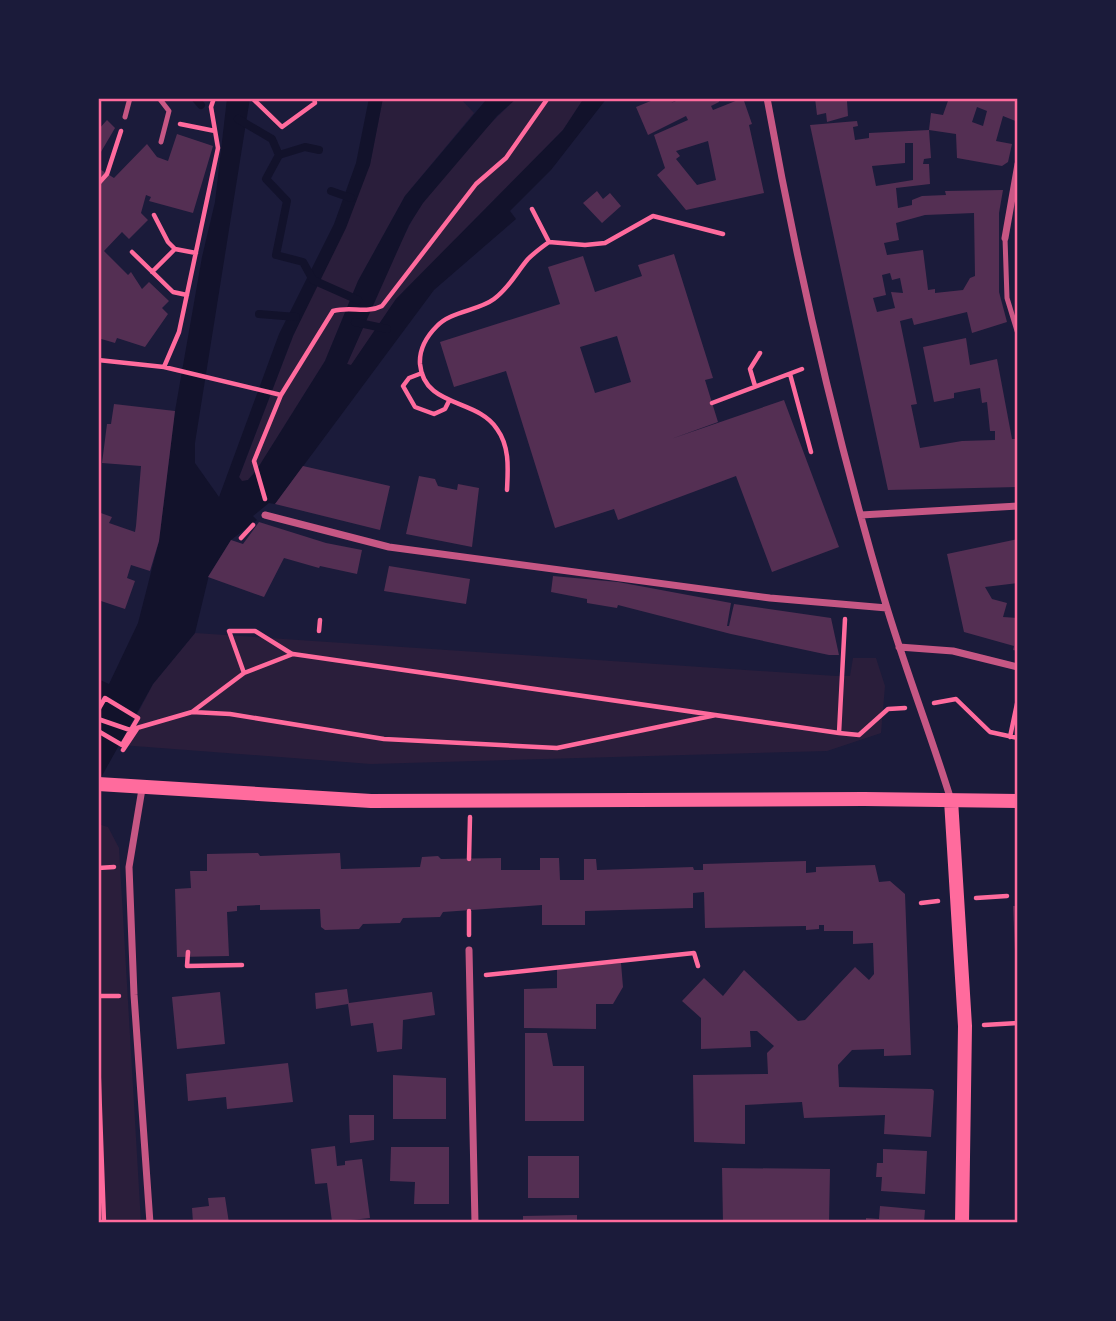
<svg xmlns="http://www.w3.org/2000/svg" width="1116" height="1321" font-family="Signika,sans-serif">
<rect width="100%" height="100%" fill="#1b1b3a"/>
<!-- green -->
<path fill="#2a1e3b" d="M383,98H460L474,113L405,196L358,281L325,361L256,471L248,480L242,482L239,477L293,336L370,164Z
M517,98H584L563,130L396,299L351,366L347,364C367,318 386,271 409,226C430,185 483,129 517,98Z
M195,633L836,676H850L853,658H876L885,686L881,733L827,751L371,764L121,745L153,684Z
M98,824L108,827L119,848L141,1223H98Z"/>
<!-- water -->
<path fill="#12122b" d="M227,98H250L195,443V463L219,497L279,334L334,224L356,163L369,98H383L370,165L346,228L293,336L239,477L242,481L248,480L256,471L325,361L358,281L405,196L486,100L517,98L497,116L423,203L409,225L347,364L351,365L396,299L563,130L584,98H607L551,170L510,211L516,219L434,290L275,504L269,503L253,516L257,520L231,540L209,575L195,633L153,684L98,783V679L109,684L138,623L159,541L175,411L202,257L215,202Z"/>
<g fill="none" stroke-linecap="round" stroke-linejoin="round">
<!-- stream -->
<path stroke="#12122b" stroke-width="8" d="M195,98L201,105
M238,119L272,139L279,155L266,179L287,201L276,255L303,262L313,280L358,300
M279,155L305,147L319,150
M331,191L351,198
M259,314L296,317
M355,322L387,329"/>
</g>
<!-- building -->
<path fill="#542f53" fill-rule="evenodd" d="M658,98H663L666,105L663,98H680L671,103L683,98H718L719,102L711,106L713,110L743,98L752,124L749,125L764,193L686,210L657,175L665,168L654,135L688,120L686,116L648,135L636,107ZM708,141L716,180L697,185L676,159L680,156L676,151Z
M815,98L847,101L848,116L827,122L826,113L817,115Z
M949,98H1018V122L1003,116L996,141L1012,144L1008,162L1002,166L957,158L956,134L929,130L931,113L943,115ZM977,107L987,111L983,126L972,122Z
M107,120L115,128L98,157V130Z
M857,121L858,126L853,127L855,140L869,138V133L929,130L931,158L924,159L923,164H929L930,184L896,188L898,208L912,205V200L922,196L946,195L945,191L1003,190L999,213V292L1007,322L972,333L967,312L914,325L912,318L900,321L917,404L911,405L920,448L962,441L995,440V431H990L987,402L982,403L980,388L954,393V398L934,402L923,347L966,338L970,365L997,359L1012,439H1018V487L888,490L810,125ZM905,143H913V180L876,186L872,166L905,163ZM974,213L975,276L970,278L963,290L935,293V289L928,290L923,250L887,255L884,243L899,240L896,223L925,215ZM890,273L892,280L900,278L903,293L891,292L895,308L877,312L873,298L886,295L882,275Z
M177,134L213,146L193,213L149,201L151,197L146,195L141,213L148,220L129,239L122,232L104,251L128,275L131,272L142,289L149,282L169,301L162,308L168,314L145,347L117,338L115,343L98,338V168L114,178L147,144L157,157L168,161Z
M597,191L603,199L610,193L621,206L602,223L583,203Z
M674,254L713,378L705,380L718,422L671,439L784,400L839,547L772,572L736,476L618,520L614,509L555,528L506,371L454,387L440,342L560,304L548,267L583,256L595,292L642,276L638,265ZM617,336L631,382L595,393L580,347Z
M114,404L175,411L159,541L150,571L131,565L127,578L135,581L125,609L98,600V512L112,517L109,523L135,532L136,526L141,466L102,463L107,424H111Z
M303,466L390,486L380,530L275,504Z
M419,476L435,479L438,486L457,490L458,484L479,488L472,547L406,534Z
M259,522L326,543L362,550L357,574L320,566L319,568L284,558L264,597L208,577L231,540L243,544Z
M1018,539V583L985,587L992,599L1007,603L1003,617L1018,618V651L1013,650L1014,646L964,632L947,554Z
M389,566L470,579L466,604L384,591Z
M553,576L618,582L731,603L727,626H729L734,604L831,618L839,655H829L731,634L618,605L617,608L587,603V599L551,592Z
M258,853L260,856L340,853L341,869L420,867L422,857L438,856L441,859L501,858V870H540V858H559L560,880H584V859H596L597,870L693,867L694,870H703V864L806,861V873L816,872V867L875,865L879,882L890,881L905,894L911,1055L884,1056V1049L852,1050L838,1065L839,1087L932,1089L934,1091L931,1137L884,1134L885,1115L804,1118L802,1102L745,1105V1144L694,1142L693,1075L768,1074L767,1053L774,1046L757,1031H750L751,1047L701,1049V1018L682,1001L704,978L723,996L744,970L798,1021L805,1020L855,967L869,980L874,974L873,943L853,944V931H824V925H819V929L806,930V926L705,928L704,892L693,893V908L585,911V925H542V905L443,912L440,917L403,918L400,923L363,924L359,929L325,930L321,927L320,909L260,910V905L237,906V911L227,912L229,956L177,957L175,889L191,888L190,871H207V854Z
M1013,906H1018V974H1016Z
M621,963L623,987L613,1004H596V1029L524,1028V989L557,988V969Z
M347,989L349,1003L432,992L435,1015L403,1020L402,1049L377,1052L373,1023L351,1026L348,1004L316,1009L315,993Z
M220,992L225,1044L177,1049L172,997Z
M525,1033H547L553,1066H584V1121H525Z
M288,1063L293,1102L227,1109L226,1097L188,1101L186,1074Z
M393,1075L446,1078V1119H393Z
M349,1115H374V1140L350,1143Z
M335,1146L337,1166L345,1165V1161L362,1159L370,1218L332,1222L327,1183L315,1184L311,1149Z
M391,1147H449V1204H414L415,1182L390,1181Z
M883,1149L927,1151L925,1194L881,1191L882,1177H876L877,1163H883Z
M528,1156H579V1198H528Z
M722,1168L830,1169L829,1223H723Z
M225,1197L229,1223H193L192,1208L209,1206L208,1198Z
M880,1206L925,1210L924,1223H866V1218L879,1219Z
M577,1215V1223H523V1216Z"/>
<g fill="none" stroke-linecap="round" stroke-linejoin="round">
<!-- path -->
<path stroke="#ff6b9d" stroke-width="4.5" d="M252,98L282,127L315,103L314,98
M180,124L215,131
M98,184L107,174L121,131
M532,209L549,242
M154,215L168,242L175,249
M132,252L173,292L187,295
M152,272L175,249L196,253
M98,360L164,367L281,395
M164,367L179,332L218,148L211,107L214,98
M422,373L409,378L403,386L415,407L434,414L445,409L449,401
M790,374L811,452
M755,386L750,369L760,353
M712,403L802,369
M507,490C508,469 510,447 497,429C477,398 424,408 420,364C419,349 426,337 437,326C451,311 478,311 494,299C510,287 516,273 528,259C534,253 542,247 549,242L585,245L605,243L653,216L723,234
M265,499L254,461L281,395L333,311C351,306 366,314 382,306L476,184L506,158L548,98
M241,538L253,525
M319,631L320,620
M244,673L229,631H255L292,654
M934,703L956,699L990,732L1018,738
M98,710L105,698L138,718L122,745L98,731
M192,712L244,673L293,654L839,733L859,735L888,709L905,708
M98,719L130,730L192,712L230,714L384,739L557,748L716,715
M839,733L845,619
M1010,737L1018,699
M123,750L137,729
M469,859L470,817
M98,868L114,867
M976,898L1007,896
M921,903L938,901
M469,935V911
M188,952L187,966L242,965
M486,975L694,953L698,966
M98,996H119
M984,1025L1018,1023
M98,1056L104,1223"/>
<!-- service -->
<path stroke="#c65784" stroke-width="5" d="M159,98L169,111L161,142
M125,117L130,98
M1005,238L1007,298L1018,334"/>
<!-- minor -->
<path stroke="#c65784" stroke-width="7" d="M767,98C797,266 836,435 884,598C904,666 930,732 951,800
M1005,238L1018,164
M265,515L389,547L770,598L887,608
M861,515L1018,506
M899,647L953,651L1018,667
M142,789L129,867L134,995L150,1223
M469,950L475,1223"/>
<!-- secondary -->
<path stroke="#ff6b9d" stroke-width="14" d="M98,784L371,801L864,799L1018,801
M951,800L965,1026L962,1223"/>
</g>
<!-- border -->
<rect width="1116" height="1321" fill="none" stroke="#1b1b3a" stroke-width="200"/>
<rect x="100" y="100" width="916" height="1121" fill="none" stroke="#ff6b9d" stroke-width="2.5"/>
</svg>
